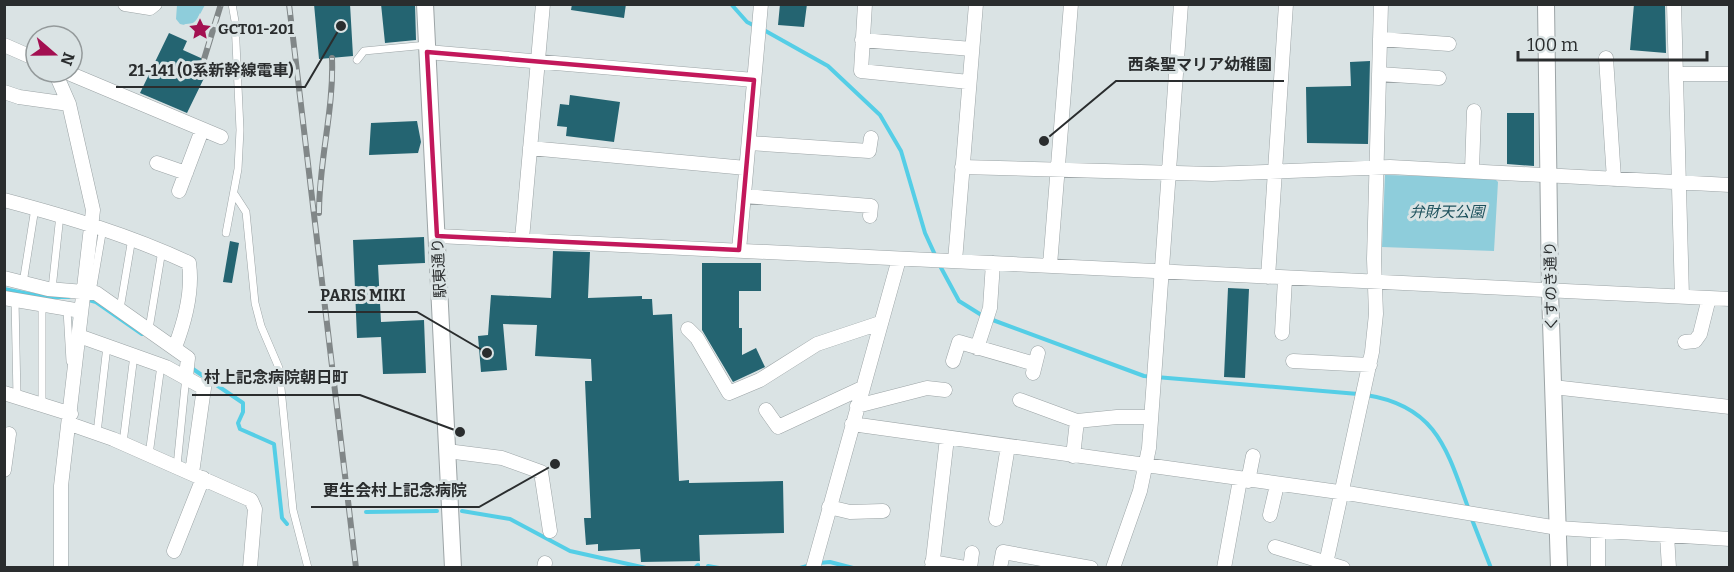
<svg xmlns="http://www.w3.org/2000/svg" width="1734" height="572" font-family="Bitter,'Noto Sans JP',serif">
<rect width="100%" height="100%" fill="#dae3e4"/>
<!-- green -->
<path fill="#8ecddb" d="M177,5V4L205,5C198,17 196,28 180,24L176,19Z
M1385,175L1494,178L1498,182L1494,251L1382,247Z"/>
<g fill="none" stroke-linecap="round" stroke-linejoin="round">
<!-- stream -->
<path stroke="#55cee6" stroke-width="4" d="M731,4L747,22L755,26
M762,29L828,66L880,115L901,151L925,233L936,257
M939,264L959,301L983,316
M4,289L44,297H69
M85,299L96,302L142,334
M990,319L1144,376L1358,394
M190,367L243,403V412L238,423L240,429L274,444L282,518L287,524
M1366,395C1437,406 1447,450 1469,510
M462,511L510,519L570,551L646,568
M366,512L437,511
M1471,517L1491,568
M819,563L830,562L853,568
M708,566L719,568
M695,568L698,565
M800,568L811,565"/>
</g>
<!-- building -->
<path fill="#246471" d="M314,4H350L353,56L319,59Z
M381,4H415L416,40L385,43Z
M572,4H626L624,18L571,10Z
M780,4H807L804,27L778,25Z
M1634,4H1665L1666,53L1630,50Z
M169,33L187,41L183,50L203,59L198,68L207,72L187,113L140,93Z
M1370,61L1368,144L1307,143L1306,87L1351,86L1350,62Z
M570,95L620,102L614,142L566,136L567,127L557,126L560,104L569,105Z
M1507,113H1534V166L1507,164Z
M417,121L421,142L418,153L369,155L371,123Z
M424,237L425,263L378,265L381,322L424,320L426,373L383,374L381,337L357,338L353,240Z
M230,241L239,243L232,283L223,282Z
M553,251L590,252L588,298L642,296V299H652L653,315L672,314L679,481L689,480V483L783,481L784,533L699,535L700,561L641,562L640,549L598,551V544L586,545L584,518H591L585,381H592L591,359L535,356L537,325L503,324L507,370L481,372L478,336L488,335L491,295L551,298Z
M702,263H761V291H739V328H742V355L756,348L765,367L733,382L702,330Z
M1228,288L1249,289L1245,378L1224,377Z"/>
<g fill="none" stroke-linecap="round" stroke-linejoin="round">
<!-- service casing -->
<g stroke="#9ca4a6" stroke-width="8">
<path id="service" d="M357,60L364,51L427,45
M235,195L246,212L255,303L261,326L279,368L293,510L308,568
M226,233L238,169L240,130L235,21L232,4
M23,283L35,208
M52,289L60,215
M92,292L103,228
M15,300L17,397
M42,306V405
M120,309L132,238
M67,310L70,361
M149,329L162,250
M97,433L107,346
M123,443L134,355
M149,455L161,365
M177,466L186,376"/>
</g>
<!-- minor casing -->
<g stroke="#9ca4a6" stroke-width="15">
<path id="minor" d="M125,4L150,8L155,4
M865,4L861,71L969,82
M1674,4L1682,297
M1380,39L1449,44
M862,40L972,49
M4,45L36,59
M427,52L754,80
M1606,58L1614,179
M55,72L69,104L93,210L61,486V568
M66,72L221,137
M1379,74L1439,78
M1676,74H1730
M4,92L19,97L69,104
M749,143L869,151L871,138
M530,148L746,168
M157,163L186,173
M962,167L1212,174L1390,167L1730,185
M1472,170L1474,111
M179,191L202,130
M744,196L871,206L870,216
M4,200C68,217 129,235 189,263C193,291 185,321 175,347
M437,236L1730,299
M522,239L543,4
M739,250L761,4
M955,261L976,4
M1050,265L1071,4
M1268,277L1286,4
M4,278L48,289L96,293L188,358L186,376
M4,298L81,311
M688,329L697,338L729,393L760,380L817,344L880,323
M1282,333L1285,279
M79,336L166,367L204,388L192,473
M1685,342L1695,341L1700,334L1709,298
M977,348L990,308L993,263
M953,361L959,342L1035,364
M1293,361L1370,365
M1033,373L1038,353
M1553,387L1730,407
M4,393L71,414
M1020,400L1077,421L1117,417H1151
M857,406L927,388L945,390
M766,410L778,427L862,388
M70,424L113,439L251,500L255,509L250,568
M852,424L1353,494L1558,528L1730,539
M447,451L502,458L541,472L550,531
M1073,456L1077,421
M4,470L9,434
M1248,481L1253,456
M829,507L850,512L883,511
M1270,515L1277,485
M996,519L1008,446
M1667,535L1669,568
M1275,547L1343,568
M174,551L203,478
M932,562L965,568
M544,568L545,563
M813,568L899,259
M932,568L947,438
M970,568L972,553
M1000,568L1003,552L1091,568
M1113,568L1140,491L1149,448L1181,4
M1224,568L1240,480
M1325,568L1372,352L1376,314L1374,259L1381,4
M1598,568V531"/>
</g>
<!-- tertiary casing -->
<g stroke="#9ca4a6" stroke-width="18">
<path id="tertiary" d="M425,4L453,568
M1546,4L1550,291L1559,568"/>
</g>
<!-- service -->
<use href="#service" stroke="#fff" stroke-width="7"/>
<!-- minor -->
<use href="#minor" stroke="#fff" stroke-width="14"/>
<!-- tertiary -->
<use href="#tertiary" stroke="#fff" stroke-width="16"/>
<!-- rail casing -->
<g stroke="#818788" stroke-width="6">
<path id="rail" d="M289,4L356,568
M201,69L221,4
M319,213C319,160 334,110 332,58"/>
</g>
<!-- rail -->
<use href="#rail" stroke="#dae3e4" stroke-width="4" stroke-dasharray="11" stroke-linecap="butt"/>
</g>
<!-- marked area -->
<path fill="none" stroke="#c2185b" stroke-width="4.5" stroke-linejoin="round" d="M427,52L754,80L739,250L437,236Z"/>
<!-- icons -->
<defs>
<g id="sight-bare" transform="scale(1.8)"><path d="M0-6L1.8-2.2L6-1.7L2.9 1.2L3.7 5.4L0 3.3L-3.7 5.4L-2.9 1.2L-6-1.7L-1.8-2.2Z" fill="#a31051" stroke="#dae3e4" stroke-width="2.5" paint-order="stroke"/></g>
</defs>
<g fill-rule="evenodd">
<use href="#sight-bare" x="200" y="29"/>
</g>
<g text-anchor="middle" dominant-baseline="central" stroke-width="6" stroke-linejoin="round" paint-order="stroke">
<!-- poi labels -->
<g font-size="15" font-weight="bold" fill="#2a2d2e" stroke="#dae3e4" text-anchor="start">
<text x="218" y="29">GCT01-201</text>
</g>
<!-- park labels -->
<g font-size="15" font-style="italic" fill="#1e515c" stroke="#dae3e4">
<text x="1447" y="212">弁財天公園</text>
</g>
<!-- street labels -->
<g font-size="15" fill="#2a2d2e" stroke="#dae3e4">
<text transform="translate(439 268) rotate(-93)">駅東通り</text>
<text transform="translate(1551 286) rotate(-91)">くすのき通り</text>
</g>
</g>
<!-- callouts -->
<path fill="none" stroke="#2a2d2e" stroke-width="2" d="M1044 141L1116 81H1284M341 26L305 87H116M487 353L417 312H308M460 432L360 395H192M555 464L479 507H311"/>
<g fill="#2a2d2e" stroke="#dae3e4" stroke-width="2">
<circle cx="1044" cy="141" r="6"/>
<circle cx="341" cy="26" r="6"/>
<circle cx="487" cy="353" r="6"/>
<circle cx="460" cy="432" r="6"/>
<circle cx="555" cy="464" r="6"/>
</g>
<g font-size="16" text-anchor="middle" font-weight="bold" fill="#2a2d2e" stroke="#dae3e4" stroke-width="6" stroke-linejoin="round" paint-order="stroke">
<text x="1200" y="70">西条聖マリア幼稚園</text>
<text x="211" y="76">21-141 (0系新幹線電車)</text>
<text x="363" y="301">PARIS MIKI</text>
<text x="276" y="383">村上記念病院朝日町</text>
<text x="395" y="496">更生会村上記念病院</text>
</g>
<!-- border -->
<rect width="1734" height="572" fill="none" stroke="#2a2d2e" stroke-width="12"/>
<!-- north arrow -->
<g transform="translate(54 54) rotate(110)"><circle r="28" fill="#dae3e4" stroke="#949a9b" stroke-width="1.5"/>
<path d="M0-4.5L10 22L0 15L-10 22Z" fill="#a31051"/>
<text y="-9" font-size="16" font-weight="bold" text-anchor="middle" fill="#2a2d2e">N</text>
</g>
<!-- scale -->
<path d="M1518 51v9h189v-9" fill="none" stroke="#2a2d2e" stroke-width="3"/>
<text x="1527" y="51" font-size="18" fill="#2a2d2e" stroke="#dae3e4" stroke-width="4.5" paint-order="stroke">100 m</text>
</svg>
